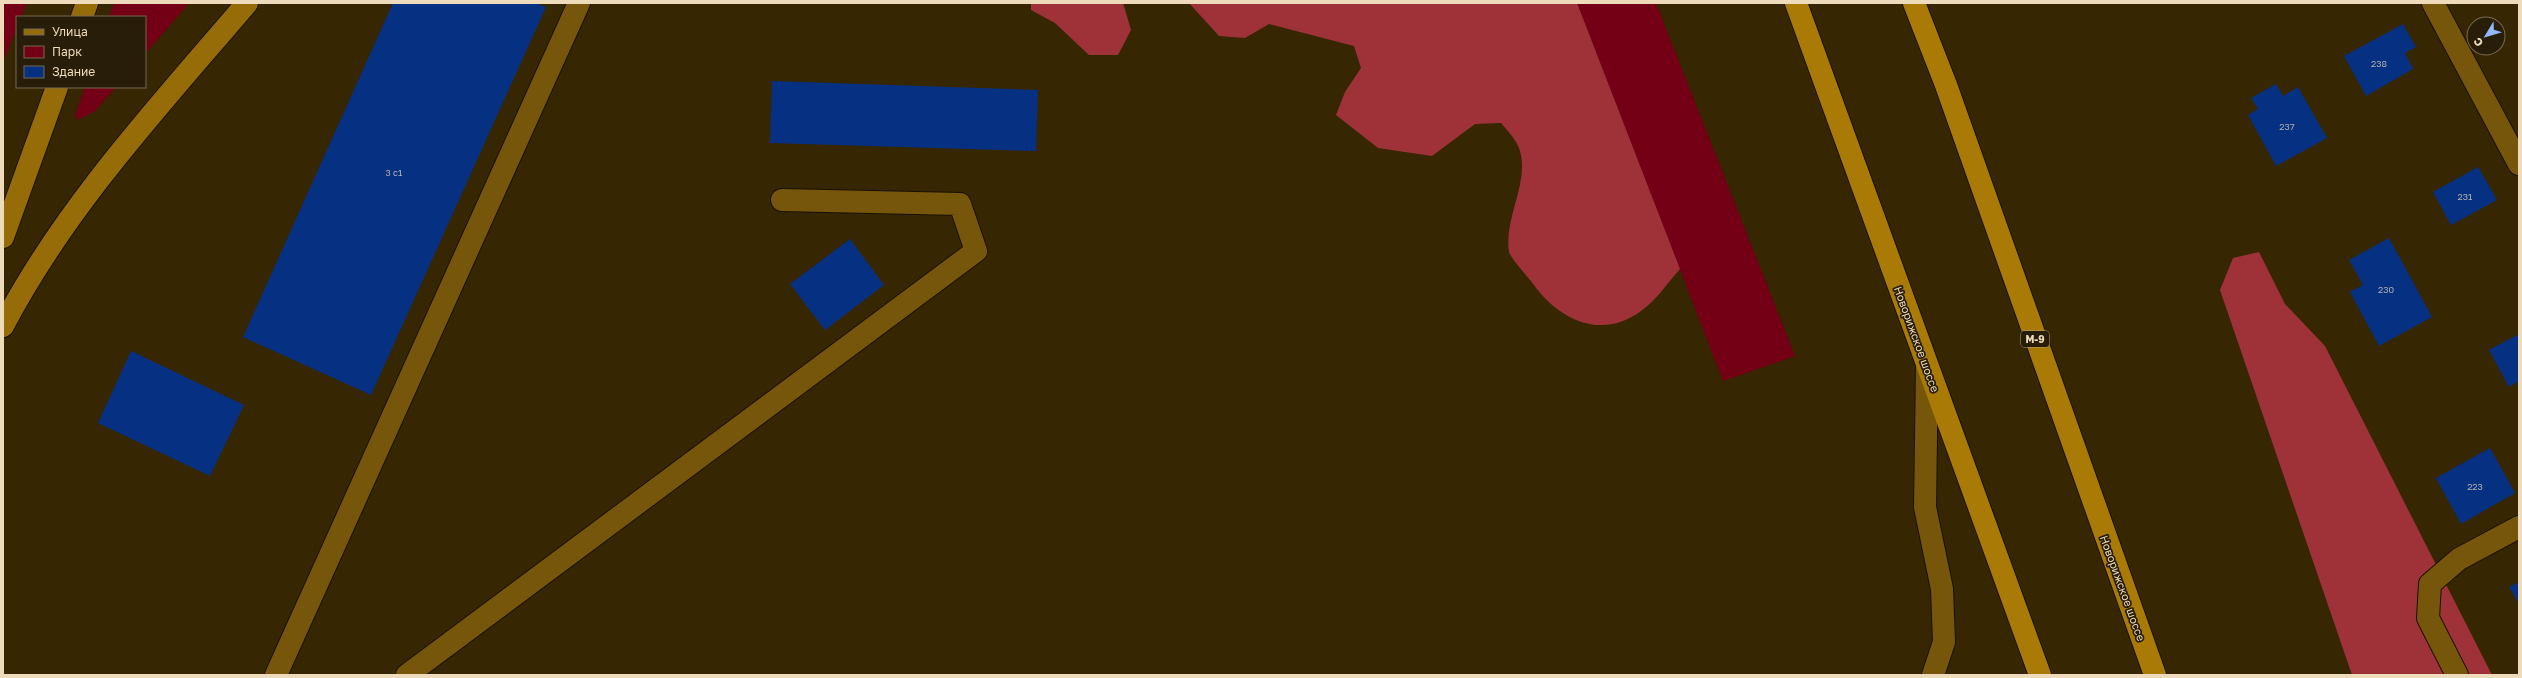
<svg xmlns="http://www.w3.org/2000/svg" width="2522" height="678" font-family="'Golos Text',sans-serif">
<rect width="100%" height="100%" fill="#372602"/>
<!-- green -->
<path fill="#730015" d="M3,3H27L21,17H17V27L3,62Z
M114,3H189L145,54V17H109Z
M1577,3H1656L1795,356L1723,381Z
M85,87H116L95,111L78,120L75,115Z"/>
<!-- forest -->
<path fill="#9f3238" d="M1031,3H1123L1131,30L1118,55H1089L1055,23L1031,10Z
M1189,3H1577L1680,269C1668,282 1656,301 1641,311C1603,339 1563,322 1536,288C1531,280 1511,259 1509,252C1503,216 1535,175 1516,142C1512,135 1506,129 1501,123L1475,124L1432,156L1378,148L1336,115L1345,92L1361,68L1354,46L1269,24L1245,38L1219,36Z
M2259,252L2285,304L2325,346L2492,675H2352L2220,290L2233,258Z"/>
<!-- building -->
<path fill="#063182" d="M393,3H536L546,7L371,395L243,337Z
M2403,24L2416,47L2405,53L2413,69L2366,96L2344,56Z
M772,81L1038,90L1036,151L770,143Z
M2276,84L2283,96L2298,87L2327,138L2276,166L2248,115L2258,109L2251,98Z
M2478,167L2497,200L2451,225L2433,192Z
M2389,238L2432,317L2379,346L2350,292L2363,285L2349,260Z
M850,239L884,285L825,330L790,284Z
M2519,334V381L2509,387L2489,350Z
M131,351L244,405L210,476L98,423Z
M2490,448L2515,493L2461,524L2436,478Z
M2519,582V604L2509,587Z"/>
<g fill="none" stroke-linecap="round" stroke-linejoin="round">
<!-- minor casing -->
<g stroke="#1a1000" stroke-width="24">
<path id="minor" d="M2433,3L2519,164
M1927,367L1925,507L1942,589L1944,642L1933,675
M276,675L579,3
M407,675L976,251L960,204L782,200
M2457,675L2428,618L2430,584L2459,559L2519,527"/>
</g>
<!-- major casing -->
<g stroke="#1a1000" stroke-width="24">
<path id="major" d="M82,17L87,3
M3,237L57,87
M3,326C65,207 160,105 247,3"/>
</g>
<!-- highway casing -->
<g stroke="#1a1000" stroke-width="24">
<path id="highway" d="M1796,3L2040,675
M1914,3L1946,85L2155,675"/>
</g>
<!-- minor -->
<use href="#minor" stroke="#76560b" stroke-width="22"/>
<!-- major -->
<use href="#major" stroke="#956c08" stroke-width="22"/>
<!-- highway -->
<use href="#highway" stroke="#a97b06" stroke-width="22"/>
</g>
<g text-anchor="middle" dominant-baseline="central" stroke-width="3.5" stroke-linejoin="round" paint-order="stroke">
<!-- number labels -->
<g font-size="9" fill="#b3b0ad">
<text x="2379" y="63">238</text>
<text x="2287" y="126">237</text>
<text x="394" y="172">3 с1</text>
<text x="2465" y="196">231</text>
<text x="2386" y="289">230</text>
<text x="2475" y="486">223</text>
</g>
<!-- shield labels -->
<rect fill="#281d09" stroke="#b2a286" stroke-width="1" x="2021" y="331" width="28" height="16" rx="3"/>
<g font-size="10" font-weight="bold" fill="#eddbbb">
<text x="2035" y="339">М-9</text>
</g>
<!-- street labels -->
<g font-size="11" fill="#eddbbb" stroke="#281d09">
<text transform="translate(1917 339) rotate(70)">Новорижское шоссе</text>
<text transform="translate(2123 588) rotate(70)">Новорижское шоссе</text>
</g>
</g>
<!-- border -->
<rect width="2522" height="678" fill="none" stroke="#eddbbb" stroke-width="8"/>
<!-- legend -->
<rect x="16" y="16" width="130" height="72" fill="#281d09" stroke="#776950"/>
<rect x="24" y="29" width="20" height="6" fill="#956c08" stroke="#776950"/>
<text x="52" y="36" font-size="12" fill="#eddbbb">Улица</text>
<rect x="24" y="46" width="20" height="12" fill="#730015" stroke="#776950"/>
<text x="52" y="56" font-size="12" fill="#eddbbb">Парк</text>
<rect x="24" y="66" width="20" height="12" fill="#063182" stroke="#776950"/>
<text x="52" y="76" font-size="12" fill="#eddbbb">Здание</text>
<!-- north arrow -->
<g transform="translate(2486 36) rotate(232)"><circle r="19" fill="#281d09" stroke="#776950"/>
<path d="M0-3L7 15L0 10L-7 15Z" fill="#91b8fd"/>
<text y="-6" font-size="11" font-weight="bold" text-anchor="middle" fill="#eddbbb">С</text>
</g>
</svg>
